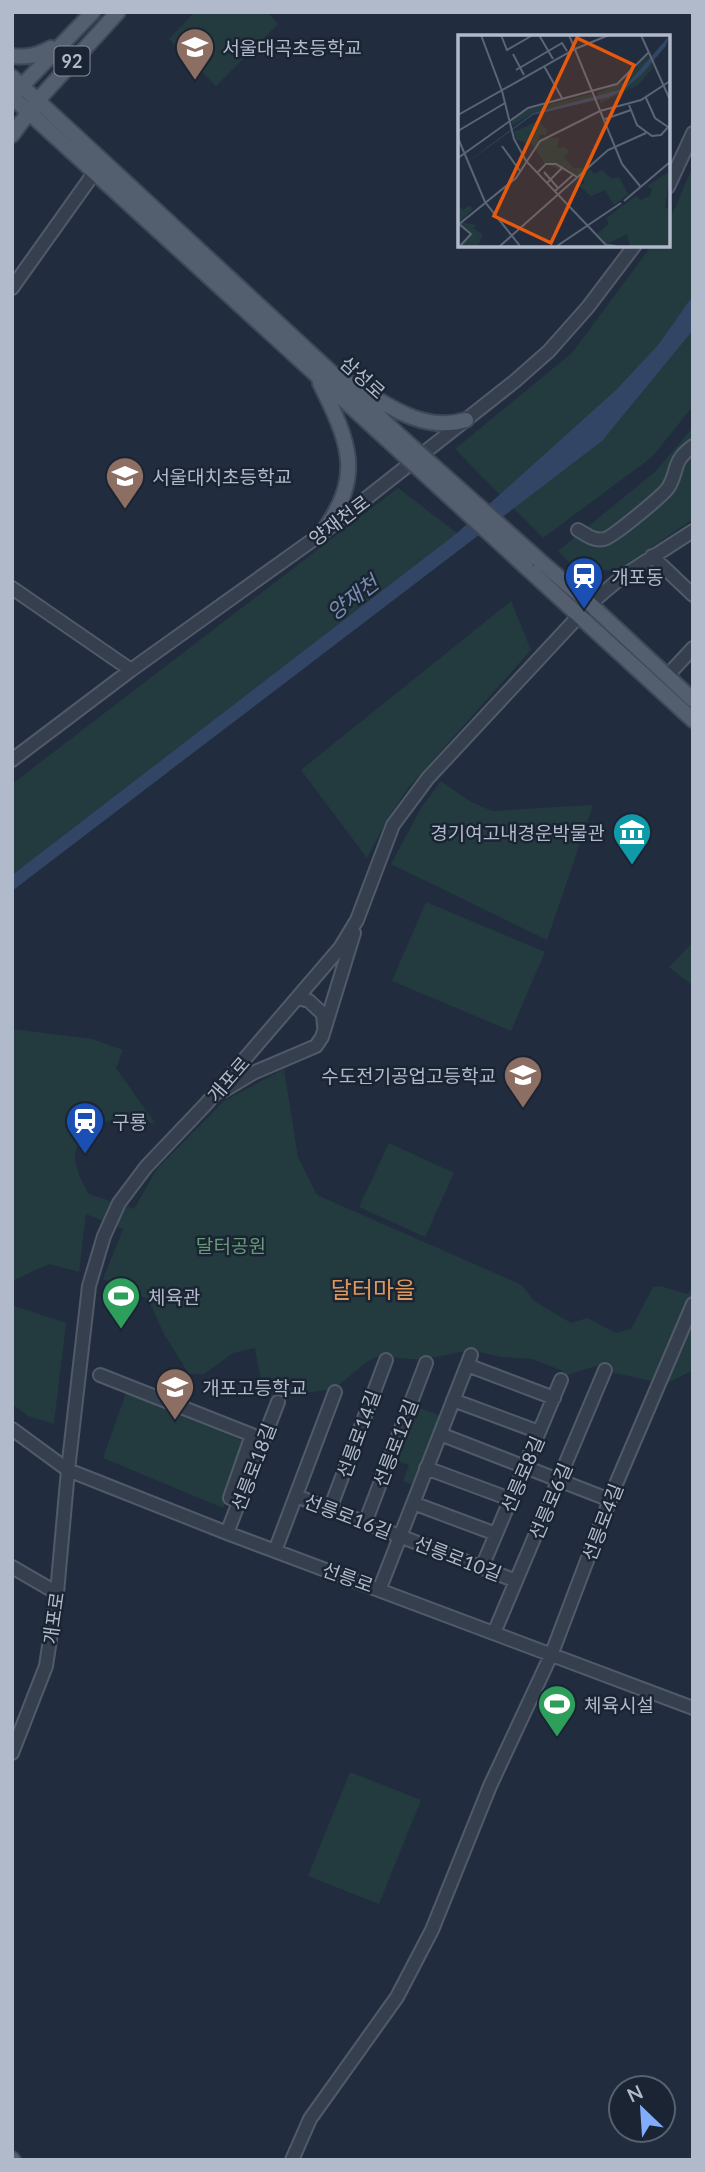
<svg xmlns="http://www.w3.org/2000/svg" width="705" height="2172" font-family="Lato,'Noto Sans KR',sans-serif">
<rect width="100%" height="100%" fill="#212d3e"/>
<!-- green -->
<path fill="#233b3f" d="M195,12H267L278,24L216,86L169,39Z
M693,166V406L652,457L543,538L455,449L572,353L652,245H668V224Z
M693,427V519L618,570L578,571L558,551L656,471Z
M398,488L457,533L12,875V784Z
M511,601L531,650L408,788L387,820L367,858L301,770Z
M441,781L471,802L492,811L593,805L547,940L391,864L421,808Z
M426,902L545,952L511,1031L392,981Z
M693,942V986L669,967Z
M12,1029L92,1039L123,1050L116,1068L155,1123L96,1121C68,1146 71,1164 89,1194L134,1209L157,1169L224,1101L284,1069L298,1157L317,1195L522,1285L534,1301L571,1323L587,1318L616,1333L631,1329L653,1287L660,1286L687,1294L693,1289V1370L665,1384L615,1373L602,1364L567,1375L563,1371L532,1359L501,1357L470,1350L422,1360L379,1356L368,1361L334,1389L304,1393L273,1401L260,1376L255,1348L233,1353L204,1374H189L164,1334L148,1299L103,1279L123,1229L86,1214L79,1272L49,1264L12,1281Z
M389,1143L454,1173L425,1237L359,1207Z
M12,1305L66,1323L54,1424L28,1416L12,1404Z
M126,1393L246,1442L223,1508L103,1458Z
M414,1406L443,1417L417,1486L403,1481L409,1465L392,1459Z
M350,1772L421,1800L379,1904L308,1876Z"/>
<!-- water -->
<path fill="#324565" d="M693,299V330L602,441L12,891V875L457,533L616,390L659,344L689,301Z"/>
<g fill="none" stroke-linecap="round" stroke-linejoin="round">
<!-- minor casing -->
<g stroke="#515a69" stroke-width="16">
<path id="minor" d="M668,187L693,133
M12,288L94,173
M578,530C587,535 593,541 604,539C612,538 662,496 668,488C679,471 671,462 693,446
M652,556L693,595
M12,588L131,670
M667,676L693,648
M12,760L131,670L321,534L515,381L549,351L588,307L635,245
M299,998L309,1001L323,1014L324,1026
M223,1091L253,1073L316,1046L322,1037L354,933
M467,1365L554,1398
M100,1375L252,1435L230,1498L236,1500
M453,1400L539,1432
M12,1429L68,1470L227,1533L693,1708
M440,1434L610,1500
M426,1468L510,1499
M296,1496L516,1581
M413,1503L496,1534
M330,1509L386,1360
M365,1523L426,1363
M227,1533L278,1402
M275,1551L335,1392
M12,1567L57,1593
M482,1567L561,1380
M380,1588L471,1355
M494,1633L605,1370
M12,1753L46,1666L57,1593L68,1470L89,1286L104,1236L119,1203L146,1167L206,1104L340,948L357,920L393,825L428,778L590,604L623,576L693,531
M292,2160L310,2119L397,1997L432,1930L490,1786L552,1653L616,1484L693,1304"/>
</g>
<!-- major casing -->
<g stroke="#3f4857" stroke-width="18">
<path id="major" d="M12,56C28,58 38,55 51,48
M12,77L401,437
M16,92L93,12
M12,97L391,443
M12,135L37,101L118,12
M320,383C349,442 365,476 321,534
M352,384C387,405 423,433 466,420
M539,560L590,604L693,700
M526,567L693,720
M12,2159L13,2160"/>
</g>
<!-- minor -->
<use href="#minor" stroke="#363f4e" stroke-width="12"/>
<!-- major -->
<use href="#major" stroke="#535e6e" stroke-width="14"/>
<!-- major-bridge casing -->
<g stroke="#3f4857" stroke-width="18" stroke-linecap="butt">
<path id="major-bridge" d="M401,437L539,560
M391,443L526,567"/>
</g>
<!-- major-bridge -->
<use href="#major-bridge" stroke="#535e6e" stroke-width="14"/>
</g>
<!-- icons -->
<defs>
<g id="school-pin" transform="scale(2.0125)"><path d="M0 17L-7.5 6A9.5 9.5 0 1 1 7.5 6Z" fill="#8d6e63" stroke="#1b2433"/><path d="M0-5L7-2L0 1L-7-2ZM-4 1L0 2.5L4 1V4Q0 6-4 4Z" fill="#fff"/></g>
<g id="station-pin" transform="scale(2.0125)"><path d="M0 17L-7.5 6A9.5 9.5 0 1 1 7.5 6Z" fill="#1a4fb4" stroke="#1b2433"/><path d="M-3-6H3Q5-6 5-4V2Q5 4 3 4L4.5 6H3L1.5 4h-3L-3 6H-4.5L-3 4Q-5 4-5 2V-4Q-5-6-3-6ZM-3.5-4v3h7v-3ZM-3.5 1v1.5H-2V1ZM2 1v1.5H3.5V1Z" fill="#fff"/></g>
<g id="museum-pin" transform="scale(2.0125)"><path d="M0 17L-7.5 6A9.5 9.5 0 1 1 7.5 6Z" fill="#0f9aa8" stroke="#1b2433"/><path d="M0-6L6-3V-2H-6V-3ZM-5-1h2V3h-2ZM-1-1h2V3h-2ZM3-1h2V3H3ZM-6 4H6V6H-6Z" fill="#fff"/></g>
<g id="stadium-pin" transform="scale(2.0125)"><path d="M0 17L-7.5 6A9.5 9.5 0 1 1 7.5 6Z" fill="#2e9e5b" stroke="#1b2433"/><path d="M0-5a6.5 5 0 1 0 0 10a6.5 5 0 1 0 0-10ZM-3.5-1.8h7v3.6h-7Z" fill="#fff"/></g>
</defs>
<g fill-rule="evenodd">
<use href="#school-pin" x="195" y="47"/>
<use href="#school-pin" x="125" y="476"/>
<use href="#station-pin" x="584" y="576"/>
<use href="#museum-pin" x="632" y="832"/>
<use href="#school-pin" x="523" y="1075"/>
<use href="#station-pin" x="85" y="1121"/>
<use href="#stadium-pin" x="121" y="1296"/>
<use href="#school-pin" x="175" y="1387"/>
<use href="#stadium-pin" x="557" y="1704"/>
</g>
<g text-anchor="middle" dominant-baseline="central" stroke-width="5" stroke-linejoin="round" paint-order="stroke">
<!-- shield labels -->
<rect fill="#1b2433" stroke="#848d9d" stroke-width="2" x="54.5" y="46.5" width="35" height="29" rx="5"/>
<g font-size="18" font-weight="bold" fill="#b1baca">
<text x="72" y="61">92</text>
</g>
<!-- poi labels -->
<g font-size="19" fill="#b1baca" stroke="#1b2433" text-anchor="start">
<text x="222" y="47">서울대곡초등학교</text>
<text x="152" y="476">서울대치초등학교</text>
<text x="611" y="576">개포동</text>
<text x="605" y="832" text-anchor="end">경기여고내경운박물관</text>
<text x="496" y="1075" text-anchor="end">수도전기공업고등학교</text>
<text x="112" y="1121">구룡</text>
<text x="148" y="1296">체육관</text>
<text x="202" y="1387">개포고등학교</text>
<text x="584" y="1704">체육시설</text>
</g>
<!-- street labels -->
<g font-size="19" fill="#b1baca" stroke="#1b2433">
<text transform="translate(363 377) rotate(42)">삼성로</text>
<text transform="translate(339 520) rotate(-37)">양재천로</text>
<text transform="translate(228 1079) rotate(-49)">개포로</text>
<text transform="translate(358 1434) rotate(-70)">선릉로14길</text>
<text transform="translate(395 1443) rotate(-69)">선릉로12길</text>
<text transform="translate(253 1467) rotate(-69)">선릉로18길</text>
<text transform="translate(522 1474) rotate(-67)">선릉로8길</text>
<text transform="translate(550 1501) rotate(-67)">선릉로6길</text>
<text transform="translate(348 1516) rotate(21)">선릉로16길</text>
<text transform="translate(602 1522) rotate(-69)">선릉로4길</text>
<text transform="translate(458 1558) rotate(21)">선릉로10길</text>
<text transform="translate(348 1577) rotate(20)">선릉로</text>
<text transform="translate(53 1618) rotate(-82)">개포로</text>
</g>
<!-- park labels -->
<g font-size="19" fill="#669c75" stroke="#1b2433">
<text x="231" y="1245">달터공원</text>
</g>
<!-- water labels -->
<g font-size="21" font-style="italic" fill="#778eb3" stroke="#1b2433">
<text transform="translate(352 597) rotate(-37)">양재천</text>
</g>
<!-- quarter labels -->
<g font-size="23" fill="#dc9759" stroke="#1b2433">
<text x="373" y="1289">달터마을</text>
</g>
</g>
<!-- overview -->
<g transform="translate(458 35)">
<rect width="212" height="212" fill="#212d3e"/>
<path d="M190,19L195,33L180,50L143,68L139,58L165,47ZM133,59L136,64L75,78L55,90L53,84L65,76ZM79,86L89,94L88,101L82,99L80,105L101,102L99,113L107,112L111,117L106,121L115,133H130L137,139L144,135L154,144L161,142L170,159L156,170L147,155L133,161L120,150L126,149L125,143L87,129L74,109L58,105L56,97ZM212,136L207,173L212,174V211H172L169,199L149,209L139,199L151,188L148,183L178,161L183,165L192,161L194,154L189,151ZM0,169L5,175L11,170L15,174L1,187L19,190L15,193L25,200L20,211H3L14,199L0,189Z" fill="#233b3f"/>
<path d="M212,0L207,12L184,39L164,56L151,62L75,80L0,134L75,78L165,54Z" fill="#324565"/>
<path fill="none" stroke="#5b6576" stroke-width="2" d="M23,0L44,56M43,0L49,15L75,0M81,0L95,24M111,0L164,129L182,151M183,0L212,65M55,19L66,40M86,31L104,63M58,35L104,8L109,16M44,56L56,104L68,126L148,210L158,211M188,63L197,83L210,92M171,70L179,90L194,101L203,100L212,90M0,80L117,14L151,0M147,84L173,75M0,96L47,68M0,103L27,167L62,211M44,111L62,136M0,123L70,73L159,49L190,18M86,137L100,153M79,138L88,129H98L119,142M89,148L105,132M97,156L116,139M166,166L212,127M1,189L13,199L2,211M0,190L58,143L82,106L142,76L183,65L212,46M42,211L150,115L188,98M99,211L163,168"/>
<path fill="#e8590c" fill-opacity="0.15" stroke="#e8590c" stroke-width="3.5" d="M119,3L176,30L93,208L36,181Z"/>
<rect width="212" height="212" fill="none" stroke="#b1baca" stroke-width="3.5"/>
</g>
<!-- border -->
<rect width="705" height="2172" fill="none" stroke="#b1baca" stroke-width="28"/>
<!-- north arrow -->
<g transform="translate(642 2109) rotate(335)"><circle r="33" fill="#1b2433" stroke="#57606f" stroke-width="2"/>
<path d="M0-5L12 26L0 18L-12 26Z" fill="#81adff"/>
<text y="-10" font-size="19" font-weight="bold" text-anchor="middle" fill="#b1baca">N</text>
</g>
</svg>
